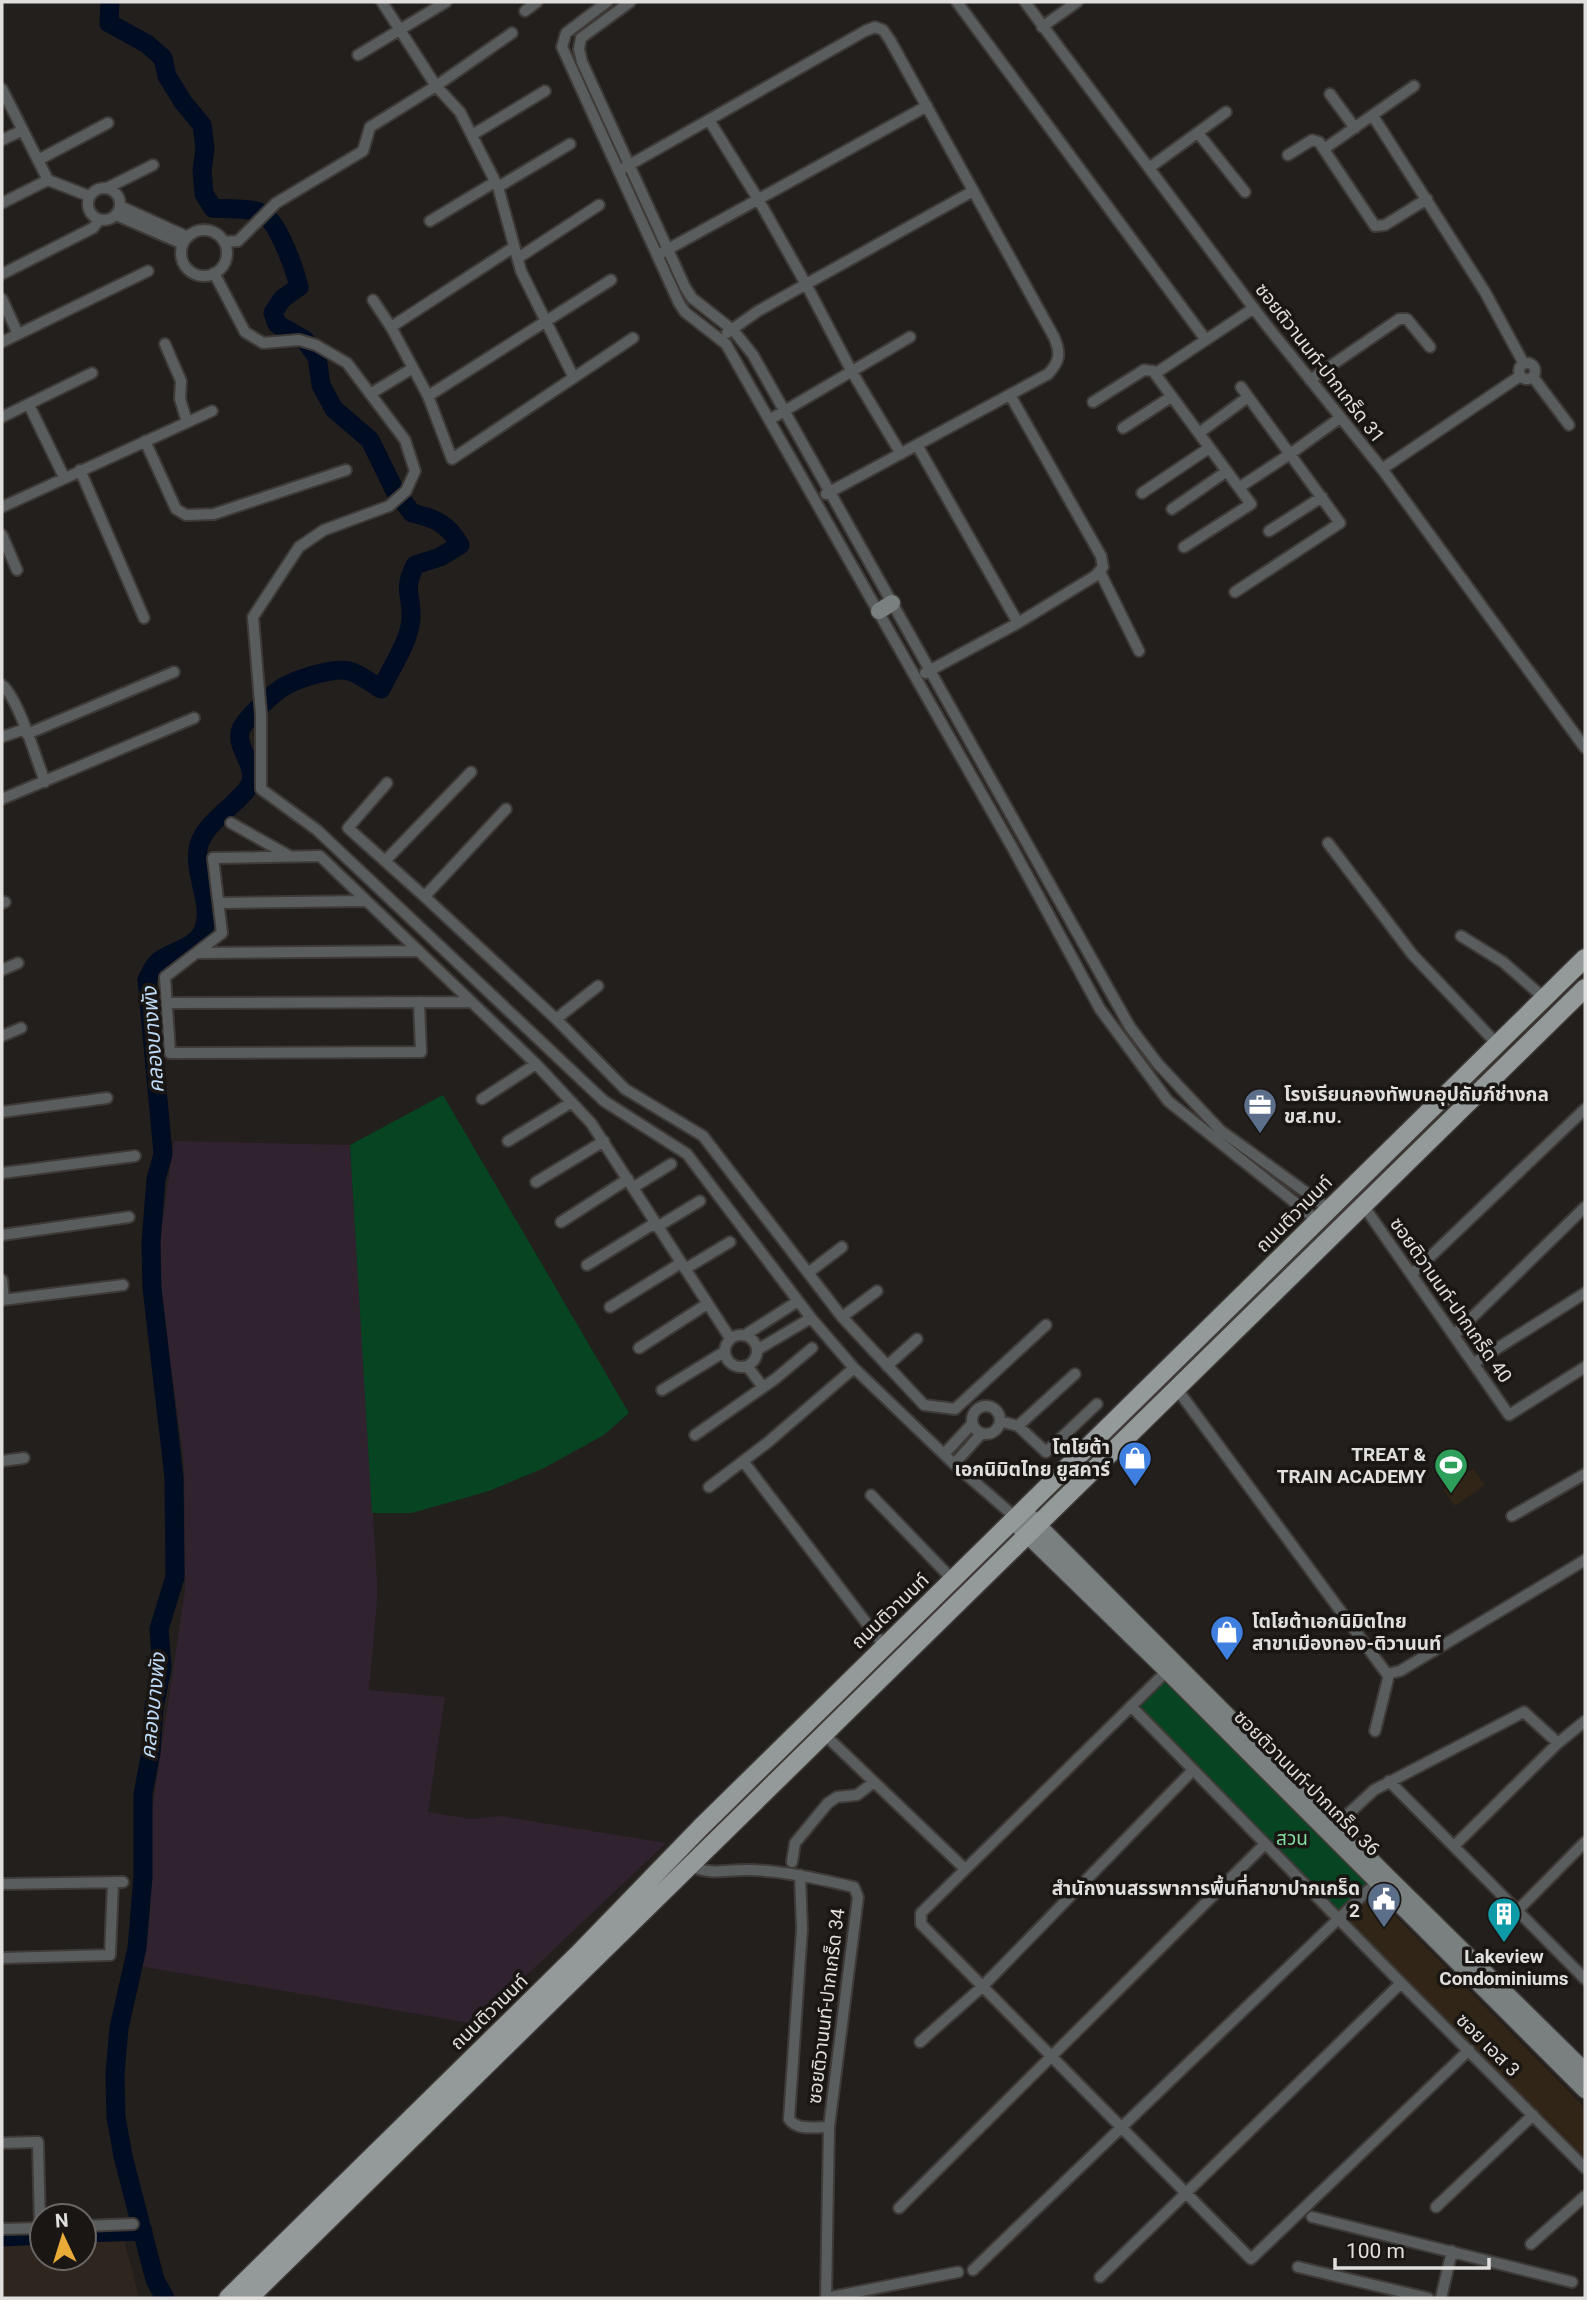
<svg xmlns="http://www.w3.org/2000/svg" width="1587" height="2300" font-family="Roboto,'Noto Sans Thai',sans-serif">
<rect width="100%" height="100%" fill="#231f1c"/>
<!-- commercial -->
<path fill="#302516" d="M1473,1469L1485,1485L1455,1506L1443,1490Z
M1163,1681L1585,2108V2161L1138,1706Z"/>
<!-- industrial -->
<path fill="#30222e" d="M174,1141L350,1145L377,1581V1601L369,1690L445,1697L428,1812L471,1819L501,1816L666,1843L475,2024L139,1966L150,1824L185,1590L184,1463L158,1272V1252Z"/>
<!-- built -->
<path fill="#2e251e" d="M124,2240L139,2298H2V2243L42,2242V2258H84V2241Z"/>
<!-- green -->
<path fill="#074422" d="M443,1095L629,1413L604,1435L544,1468L489,1491L412,1513H372L350,1145Z
M1163,1676L1372,1885L1338,1918L1131,1706Z"/>
<g fill="none" stroke-linecap="round" stroke-linejoin="round">
<!-- river -->
<path stroke="#000c21" stroke-width="19" d="M110,2L109,23L147,44L163,58L167,76L183,102L202,125L205,149L202,170L204,194L213,208C225,209 252,208 262,213C278,221 295,270 299,287L282,299L273,313L277,324L305,340L317,357L321,385L334,409L370,440L395,491L412,513C435,518 448,524 460,545L440,557L415,565C402,593 412,592 411,618C410,641 391,668 381,689C371,683 360,674 349,671C335,667 300,678 287,685C276,690 246,718 241,729C233,749 263,769 247,789C235,806 200,826 198,850C194,877 215,908 202,933C193,949 171,951 158,962C153,966 150,974 147,980L163,1154L156,1179L151,1243L152,1288L174,1477L175,1577L159,1629L162,1668L154,1707L151,1752L143,1794V1877L137,1948L119,2028L115,2074L116,2117L123,2156L155,2280L165,2298
M84,2233L143,2231
M2,2237L42,2235"/>
<!-- street casing -->
<g stroke="#3e3a37" stroke-width="14">
<path id="street" d="M382,2L436,86L460,112L498,187L521,271L573,376
M607,2L566,33L562,47L679,303L685,312L726,344L1012,847L1100,1009L1168,1101L1318,1221
M630,2L581,38L579,49L582,62L685,287L692,298L734,331L753,355L1130,1027L1158,1064L1220,1130L1329,1209
M957,2L1206,340
M1025,2L1264,322L1382,469L1585,748
M525,11L537,2
M1042,27L1077,2
M358,55L446,2
M2,89L48,180L89,196
M1330,94L1355,128
M1373,116L1485,292L1524,364
M709,120L758,199L807,286L852,372L901,454
M1198,133L1245,192
M472,135L545,91
M2,140L23,130
M1324,149L1414,86
M1288,155L1312,140L1319,142L1375,226L1385,225L1427,199
M38,160L108,123
M624,168L865,31L875,27L883,30L890,40L1054,337C1061,354 1060,361 1048,374L826,494
M1149,168L1226,112
M498,187L570,144
M88 204a16 16 0 1 1 32 0a16 16 0 1 1-32 0Z
M107,188L153,165
M2,203L48,180
M120,206L188,237
M116,215L183,244
M430,221L495,182
M181 253a23 23 0 1 1 46 0a23 23 0 1 1-46 0Z
M224,242L238,241L276,203L363,151L370,127L436,86L512,33
M514,247L391,327L428,396L452,459L633,338
M663,252L927,106
M518,258L599,205
M214,273L245,332L263,343L299,340L316,345L347,363L405,440L415,471L406,491L389,506L324,530L299,547L253,617L261,715V789L317,830L604,1101L687,1154L811,1318L854,1368L954,1464L1015,1517
M2,274L93,228L99,220
M2,299L18,334
M373,300L391,327
M727,333L758,311L973,191
M2,342L148,271
M165,344L181,381L180,399L187,422
M1519 371a8 8 0 1 1 16 0a8 8 0 1 1-16 0Z
M1156,373L1254,308
M1533,377L1569,425
M1310,380L1399,319H1407L1430,347
M370,394L413,368
M428,396L611,280
M1093,402L1144,370L1153,371L1251,504L1184,547
M29,405L64,477
M2,417L92,373
M769,420L910,337
M1123,428L1171,397
M1199,433L1248,397
M145,441L176,509L186,515L214,514L346,470
M917,445L1018,623
M1382,469L1520,376
M80,470L144,618
M1240,487L1290,454L1340,418
M1142,493L1209,448
M2,507L212,411
M1172,509L1227,471
M1269,531L1322,497
M2,535L17,570
M1100,572L1139,651
M1235,592L1340,523L1241,387
M925,673L1018,623L1095,576L1103,567L1101,556L1010,395
M2,685C18,697 37,761 45,782
M27,734L174,672
M2,737L25,729
M387,783L348,828L425,897L556,1019L625,1089L703,1136L842,1317L924,1405L955,1409L1046,1325
M2,799L194,718
M231,823L288,855
M1328,843L1412,954L1497,1044
M385,861L471,772
M425,896L506,809
M2,903L5,902
M219,903L365,901
M1461,936L1503,962L1544,998
M197,953L417,951
M2,970L18,963
M419,1002L421,1052L170,1053L165,977L222,933L213,858L320,856L536,1064L591,1123L730,1338
M167,1003L470,1002
M556,1019L598,986
M2,1036L21,1028
M482,1099L536,1064
M2,1112L107,1098
M508,1141L572,1102
M2,1173L135,1156
M536,1182L604,1141
M634,1187L671,1164
M1363,1205L1509,1415L1585,1367
M561,1222L628,1179
M657,1227L700,1201
M2,1235L129,1217
M587,1265L655,1223
M685,1269L730,1242
M808,1273L842,1247
M1412,1274L1585,1109
M2,1280L4,1300
M2,1300L123,1285
M610,1307L681,1263
M842,1317L877,1291
M725 1351a16 16 0 1 1 32 0a16 16 0 1 1-32 0Z
M745,1335L798,1301
M1454,1335L1585,1207
M639,1348L707,1304
M757,1350L811,1318
M1474,1363L1585,1293
M747,1366L763,1387
M887,1366L917,1339
M1177,1389L1387,1674L1400,1671L1585,1560
M662,1390L724,1352
M972 1420a14 14 0 1 1 28 0a14 14 0 1 1-28 0Z
M1000,1421L1018,1426L1046,1452L1097,1404
M1018,1426L1075,1374
M695,1435L775,1379L812,1348
M944,1454L972,1424
M2,1461L24,1458
M743,1461L884,1646
M954,1464L981,1434
M709,1487L767,1443L854,1368
M871,1495L952,1579
M1512,1516L1585,1474
M1171,1667L921,1913V1924L1251,2259L1469,2050
M1131,1706L1401,1983L1585,2168
M1375,1731L1389,1675
M824,1734L965,1869
M1389,1781L1585,1979
M1334,1827L1374,1790L1524,1712L1558,1743
M1454,1846L1558,1743L1585,1721
M792,1862L795,1843L828,1803L837,1797L857,1795L874,1782
M690,1866C714,1876 725,1869 750,1870C785,1871 819,1879 854,1887L858,1897L829,2127L826,2298L958,2272
M800,1875L802,1929L789,2119C797,2131 816,2127 829,2127
M2,1884L123,1882
M1518,1910L1585,1842
M2,1958L110,1955L113,1883
M920,2042L983,1986L1193,1770
M2,2143L38,2142L40,2228
M1436,2207L1533,2115
M899,2208L1265,1844
M1312,2217L1572,2282
M84,2226L133,2224
M2,2229L42,2228
M1531,2244L1585,2196
M1298,2267L1428,2298
M973,2270L1381,1878
M1100,2277L1401,1983
M1441,2298L1452,2251"/>
</g>
<!-- secondary casing -->
<g stroke="#3e3a37" stroke-width="19">
<path id="secondary" d="M879,611L892,603
M1023,1510L1385,1874L1585,2071
M1012,1520L1167,1671L1585,2090"/>
</g>
<!-- primary casing -->
<g stroke="#3e3a37" stroke-width="21">
<path id="primary" d="M228,2298L577,1955L701,1827L1585,958
M249,2298L1585,988"/>
</g>
<!-- street -->
<use href="#street" stroke="#5a5d5d" stroke-width="10"/>
<!-- secondary -->
<use href="#secondary" stroke="#7a7f7f" stroke-width="16"/>
<!-- primary -->
<use href="#primary" stroke="#94999a" stroke-width="18"/>
</g>
<!-- icons -->
<defs>
<g id="office-pin" transform="scale(1.75)"><path d="M0 17L-7.5 6A9.5 9.5 0 1 1 7.5 6Z" fill="#5c6f8a" stroke="#1a1613"/><path d="M-6-3h4V-5.5h4V-3h4V5H-6ZM-1-4.5V-3h2v-1.5ZM-6 0V1H6V0Z" fill="#fff"/></g>
<g id="shop-pin" transform="scale(1.75)"><path d="M0 17L-7.5 6A9.5 9.5 0 1 1 7.5 6Z" fill="#3f7fe0" stroke="#1a1613"/><path d="M-5-2.5h2.3a2.7 3.5 0 0 1 5.4 0H5L5.5 6h-11ZM-1.5-2.5h3a1.5 2.3 0 0 0-3 0Z" fill="#fff"/></g>
<g id="stadium-pin" transform="scale(1.75)"><path d="M0 17L-7.5 6A9.5 9.5 0 1 1 7.5 6Z" fill="#2e9e5b" stroke="#1a1613"/><path d="M0-5a6.5 5 0 1 0 0 10a6.5 5 0 1 0 0-10ZM-3.5-1.8h7v3.6h-7Z" fill="#fff"/></g>
<g id="civic-pin" transform="scale(1.75)"><path d="M0 17L-7.5 6A9.5 9.5 0 1 1 7.5 6Z" fill="#5c6f8a" stroke="#1a1613"/><path d="M-.6-6.5H3V-4.5H.6V-3L4-1V1h2V6H-6V1h2V-1L-.6-3ZM-1.2 2.5V6h2.4V2.5Z" fill="#fff"/></g>
<g id="building-pin" transform="scale(1.75)"><path d="M0 17L-7.5 6A9.5 9.5 0 1 1 7.5 6Z" fill="#0f9aa8" stroke="#1a1613"/><path d="M-4-6H4V6H1V3H-1V6H-4ZM-2.5-4.3h1.7v1.8h-1.7ZM.8-4.3h1.7v1.8H.8ZM-2.5-1h1.7V.8h-1.7ZM.8-1h1.7V.8H.8Z" fill="#fff"/></g>
</defs>
<g fill-rule="evenodd">
<use href="#office-pin" x="1260" y="1105"/>
<use href="#shop-pin" x="1135" y="1458"/>
<use href="#stadium-pin" x="1451" y="1465"/>
<use href="#shop-pin" x="1227" y="1632"/>
<use href="#civic-pin" x="1384" y="1899"/>
<use href="#building-pin" x="1504" y="1914"/>
</g>
<g text-anchor="middle" dominant-baseline="central" stroke-width="7" stroke-linejoin="round" paint-order="stroke">
<!-- street labels -->
<g font-size="19" fill="#e1dfdd" stroke="#1a1613">
<text transform="translate(1320 363) rotate(52)">ซอยติวานนท์-ปากเกร็ด 31</text>
<text transform="translate(1294 1214) rotate(-45)">ถนนติวานนท์</text>
<text transform="translate(1451 1300) rotate(55)">ซอยติวานนท์-ปากเกร็ด 40</text>
<text transform="translate(890 1611) rotate(-44)">ถนนติวานนท์</text>
<text transform="translate(1307 1783) rotate(45)">ซอยติวานนท์-ปากเกร็ด 36</text>
<text transform="translate(826 2006) rotate(-83)">ซอยติวานนท์-ปากเกร็ด 34</text>
<text transform="translate(489 2012) rotate(-44)">ถนนติวานนท์</text>
<text transform="translate(1488 2045) rotate(45)">ซอย เอส 3</text>
</g>
<!-- poi labels -->
<g font-size="19" font-weight="bold" fill="#e1dfdd" stroke="#1a1613" text-anchor="end">
<text x="1284" y="1094" text-anchor="start">โรงเรียนกองทัพบกอุปถัมภ์ช่างกล<tspan x="1284" dy="22">ขส.ทบ.</tspan></text>
<text x="1110" y="1447">โตโยต้า<tspan x="1110" dy="22">เอกนิมิตไทย ยูสคาร์</tspan></text>
<text x="1426" y="1454">TREAT &amp;<tspan x="1426" dy="22">TRAIN ACADEMY</tspan></text>
<text x="1252" y="1621" text-anchor="start">โตโยต้าเอกนิมิตไทย<tspan x="1252" dy="22">สาขาเมืองทอง-ติวานนท์</tspan></text>
<text x="1360" y="1888">สำนักงานสรรพาการพื้นที่สาขาปากเกร็ด<tspan x="1360" dy="22">2</tspan></text>
<text x="1504" y="1956" text-anchor="middle">Lakeview<tspan x="1504" dy="22">Condominiums</tspan></text>
</g>
<!-- park labels -->
<g font-size="19" fill="#84dd9f" stroke="#1a1613">
<text x="1292" y="1838">สวน</text>
</g>
<!-- water labels -->
<g font-size="21" font-style="italic" fill="#bedaf6" stroke="#1a1613">
<text transform="translate(153 1040) rotate(-94)">คลองบางพัง</text>
<text transform="translate(153 1706) rotate(-84)">คลองบางพัง</text>
</g>
</g>
<!-- border -->
<rect width="1587" height="2300" fill="none" stroke="#e1dfdd" stroke-width="7"/>
<!-- north arrow -->
<g transform="translate(63 2237) rotate(356)"><circle r="33" fill="#1a1613" stroke="#6a6664" stroke-width="2"/>
<path d="M0-5L12 26L0 18L-12 26Z" fill="#e9ab38"/>
<text y="-10" font-size="19" font-weight="bold" text-anchor="middle" fill="#e1dfdd">N</text>
</g>
<!-- scale -->
<path d="M1335 2258v10h154v-10" fill="none" stroke="#e1dfdd" stroke-width="3.5"/>
<text x="1346" y="2258" font-size="21" fill="#e1dfdd" stroke="#1a1613" stroke-width="5" paint-order="stroke">100 m</text>
</svg>
